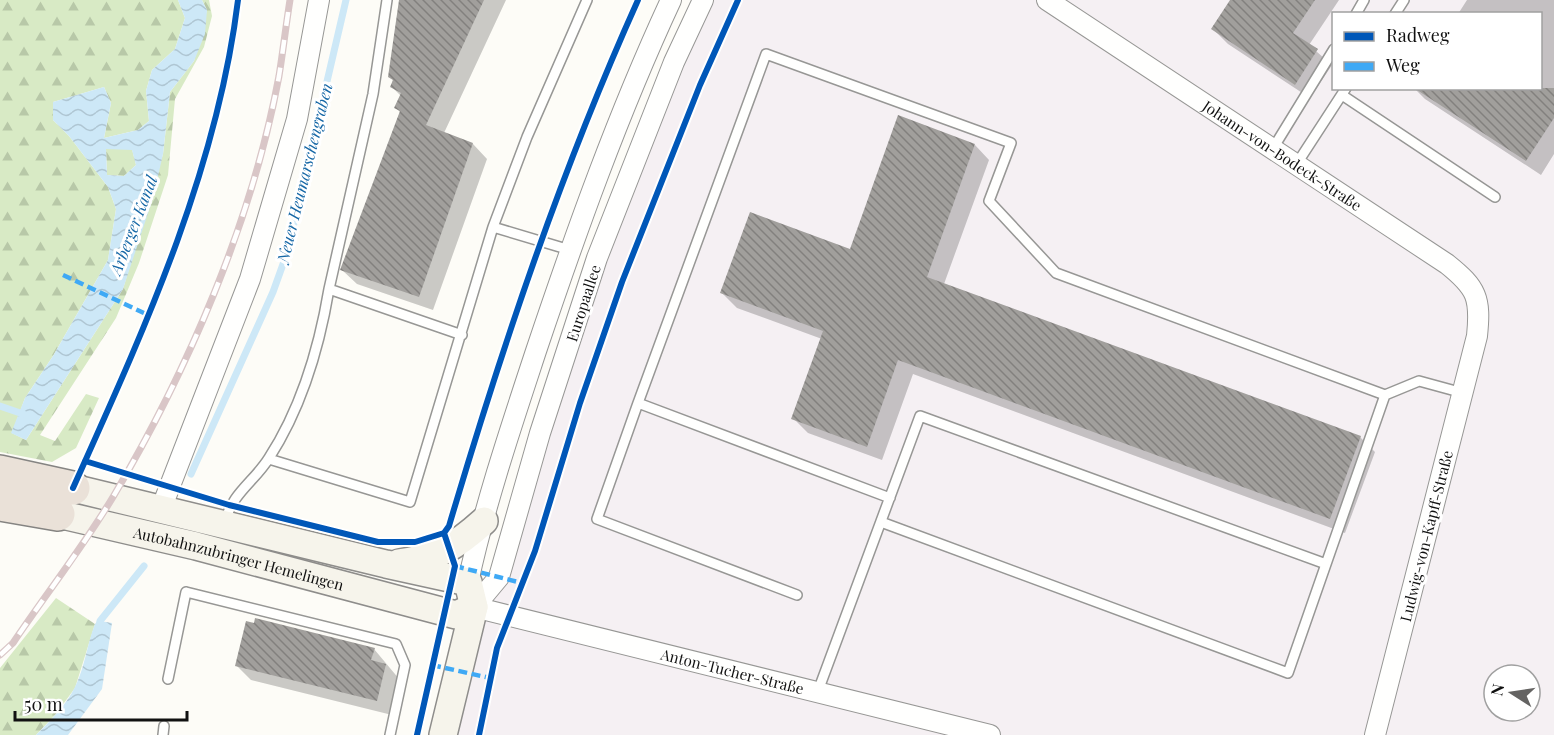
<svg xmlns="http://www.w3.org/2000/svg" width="1554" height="735" font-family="'Playfair Display',serif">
<defs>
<pattern id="forest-firs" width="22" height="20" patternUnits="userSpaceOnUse" patternTransform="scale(1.5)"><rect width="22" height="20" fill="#d8eac5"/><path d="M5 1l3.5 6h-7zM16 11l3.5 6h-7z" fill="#b8c8a8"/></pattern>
<pattern id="water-waves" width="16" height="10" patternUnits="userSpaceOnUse" patternTransform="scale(1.5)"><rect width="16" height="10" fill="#cde8f7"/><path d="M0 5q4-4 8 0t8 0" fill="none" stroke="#afc6d3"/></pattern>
<pattern id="building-back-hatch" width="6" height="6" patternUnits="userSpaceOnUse" patternTransform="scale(1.5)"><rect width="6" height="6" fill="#a19f9c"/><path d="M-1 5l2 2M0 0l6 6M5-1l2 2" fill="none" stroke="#82807e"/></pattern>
</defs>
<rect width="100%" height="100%" fill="#fdfcf7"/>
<!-- industrial -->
<path fill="#f5f0f3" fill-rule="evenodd" d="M697,0H1554V735H456L477,639L549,389ZM1334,14H1540V88H1334ZM1494,675H1530V711H1494Z"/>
<!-- forest -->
<path fill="url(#forest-firs)" d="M0,0H178L185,18L175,49L152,70L146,91L149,121L138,130L104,138L111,103L104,87L53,102V120L69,136L108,187L116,209L108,260L53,356L25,398L12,433L26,440L123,289L163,154L170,92L194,61L207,10L202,0H209L212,16L204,47L175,99L168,175L139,263L116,318L40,435L55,441L86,394L99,398L76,448L52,462L0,452Z
M106,149H132L136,165L124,176L107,175Z
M56,598L95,624L75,688L56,714L36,735H0V668Z"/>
<!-- water -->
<path fill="url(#water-waves)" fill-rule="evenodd" d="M178,0H202L207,10L205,34L194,61L170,92L163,154L153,198L123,289L26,440L11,433L25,398L53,356L108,260L116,209L108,187L69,136L53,120V102L104,87L111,103L104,138L138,130L149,121L146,91L152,70L175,49L185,18ZM106,149L132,150L136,165L124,176L107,175Z
M100,621L112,623L102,689L68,735H36C50,721 66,705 75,687C85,667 87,644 95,624Z"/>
<!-- shadow -->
<path fill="#0003" d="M401,0H506L444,133L473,144L487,159L433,310L357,284L342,270L400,112L396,108L401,96L392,87Z
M1232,0H1339L1309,45L1332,65L1310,98L1228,44L1213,29Z
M1467,0H1554V154L1541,175L1425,99L1414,88H1540V14H1458Z
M975,145L989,160L944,284L1360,437L1375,452L1345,533L913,374L882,460L808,433L793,418L822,339L737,308L722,293L850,251Z
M374,649L400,680L392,715L251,680L236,665Z"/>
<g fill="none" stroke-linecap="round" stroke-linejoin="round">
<!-- stream -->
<path stroke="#cde8f7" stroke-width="7" d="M0,406L26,415
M191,474L273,292L287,253L346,0
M98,629L100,621L144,566"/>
</g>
<!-- building -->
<path fill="url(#building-back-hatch)" d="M399,0H484L426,125L473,143L419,297L340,270L400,111L394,108L401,93L390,87L393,80L388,77Z
M1230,0H1315L1293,33L1318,49L1295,85L1211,29Z
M1414,88H1554V118L1526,161Z
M898,115L975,144L927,277L1361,436L1330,519L898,360L867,447L791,419L823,331L720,293L750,212L850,249Z
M255,618L375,648L371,660L386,664L377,701L235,666L246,621L254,623Z"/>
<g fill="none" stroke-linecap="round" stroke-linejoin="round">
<!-- lane casing -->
<g stroke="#979795" stroke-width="12">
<path id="lane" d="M1356,14L1364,0
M1395,14L1404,0
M1342,95L1495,197
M1272,150L1334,49
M1296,165L1346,88
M493,227L570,250
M329,289L373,94L387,0
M638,403L597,519L797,595
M269,459L410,502L493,227L527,137L587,0
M890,498L638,403L766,54L1011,143L989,201L1056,273L1385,395
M225,522C232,493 254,482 269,458C302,407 319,349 329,289L462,335
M881,522L1288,673L1385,395L1419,381L1463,393
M168,679L186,592L396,644L405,665L390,735
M818,691L920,416L1326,564
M163,735L164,726"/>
</g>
<!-- street casing -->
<g stroke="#979795" stroke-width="22">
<g id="street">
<path id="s1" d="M703,0L674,62L597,258L540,433L499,577L474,607L990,735"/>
<path id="s2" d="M1047,0L1447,264C1477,288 1481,298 1477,336L1375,735"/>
<path d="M161,509L250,279L297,119L319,0"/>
<path d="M468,582C485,504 511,427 536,351C576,232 618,114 671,0"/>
</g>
</g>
<!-- secondary casing -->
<g stroke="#8e8d8b" stroke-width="30">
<g id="secondary">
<path d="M73,488L386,564L468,582L474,607L443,735"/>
<path id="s3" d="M58,514L196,546L456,615L474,607"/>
<path d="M399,563C437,558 455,547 484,521"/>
</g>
</g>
<!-- highway casing -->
<g stroke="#858482" stroke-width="36">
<path id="highway" d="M0,472L73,488
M0,504L58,514"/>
</g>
<!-- lane -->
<use href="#lane" stroke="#fffffe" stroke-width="9"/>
<!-- street -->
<use href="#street" stroke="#fffffe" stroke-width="20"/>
<!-- secondary -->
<use href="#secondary" stroke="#f6f4eb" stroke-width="27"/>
<!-- highway -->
<use href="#highway" stroke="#eae1d8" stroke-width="33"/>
<!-- rail casing -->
<g stroke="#d9c6c7" stroke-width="7">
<path id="rail" d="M0,655L13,643C46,594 83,547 113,497C188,370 252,222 279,76C283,51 286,25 290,0"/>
</g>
<!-- rail -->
<use href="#rail" stroke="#fff" stroke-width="4.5" stroke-dasharray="14" stroke-linecap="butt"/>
<!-- quiet -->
<path stroke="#3fa9f5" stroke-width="4.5" stroke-dasharray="9 4.5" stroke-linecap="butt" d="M63,275L148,315
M455,566L522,583
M432,665L490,678"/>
<!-- cycleway casing -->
<g stroke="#fff" stroke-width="10">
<path id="cycleway" d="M85,461L229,505L378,542H415L444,533
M73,488C143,332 217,172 238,0
M417,735L455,566L444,533L449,526C502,347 561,171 638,0
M479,735L497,648L535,551L580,403L622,282L700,85L738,0"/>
</g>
<!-- cycleway -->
<use href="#cycleway" stroke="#0057b8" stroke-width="6"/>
</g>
<g text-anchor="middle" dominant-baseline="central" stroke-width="6" stroke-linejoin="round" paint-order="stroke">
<!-- street labels -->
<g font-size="15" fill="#111" stroke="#fff">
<text stroke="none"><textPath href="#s2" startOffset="282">Johann-von-Bodeck-Straße</textPath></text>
<text transform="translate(583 303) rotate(-72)">Europaallee</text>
<text transform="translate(1426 536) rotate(-76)">Ludwig-von-Kapff-Straße</text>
<text stroke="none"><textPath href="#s3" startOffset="186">Autobahnzubringer Hemelingen</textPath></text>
<text stroke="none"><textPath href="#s1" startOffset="918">Anton-Tucher-Straße</textPath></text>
</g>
<!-- water labels -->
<g font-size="16" font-style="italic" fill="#1768a6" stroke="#fff">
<text transform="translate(304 173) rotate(-76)">Neuer Heumarschengraben</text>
<text transform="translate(133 225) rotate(-69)">Arberger Kanal</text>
</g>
</g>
<!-- legend -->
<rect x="1332" y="12" width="210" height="78" fill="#ffffff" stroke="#a0a0a0" stroke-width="1.5"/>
<rect x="1344" y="32" width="30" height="9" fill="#0057b8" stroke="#a0a0a0" stroke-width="1.5"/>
<text x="1386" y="42" font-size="18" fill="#111111">Radweg</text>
<rect x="1344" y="62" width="30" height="9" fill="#3fa9f5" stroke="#a0a0a0" stroke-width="1.5"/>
<text x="1386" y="72" font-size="18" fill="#111111">Weg</text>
<!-- north arrow -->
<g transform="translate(1512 693) rotate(282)"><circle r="28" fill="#ffffff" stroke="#a0a0a0" stroke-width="1.5"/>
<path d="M0-4.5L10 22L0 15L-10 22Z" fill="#646362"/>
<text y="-9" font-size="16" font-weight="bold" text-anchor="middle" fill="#111111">N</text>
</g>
<!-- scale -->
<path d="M15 711v9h172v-9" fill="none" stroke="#111111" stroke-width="3"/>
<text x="24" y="711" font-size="18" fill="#111111" stroke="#ffffff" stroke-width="4.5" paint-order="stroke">50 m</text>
</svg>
